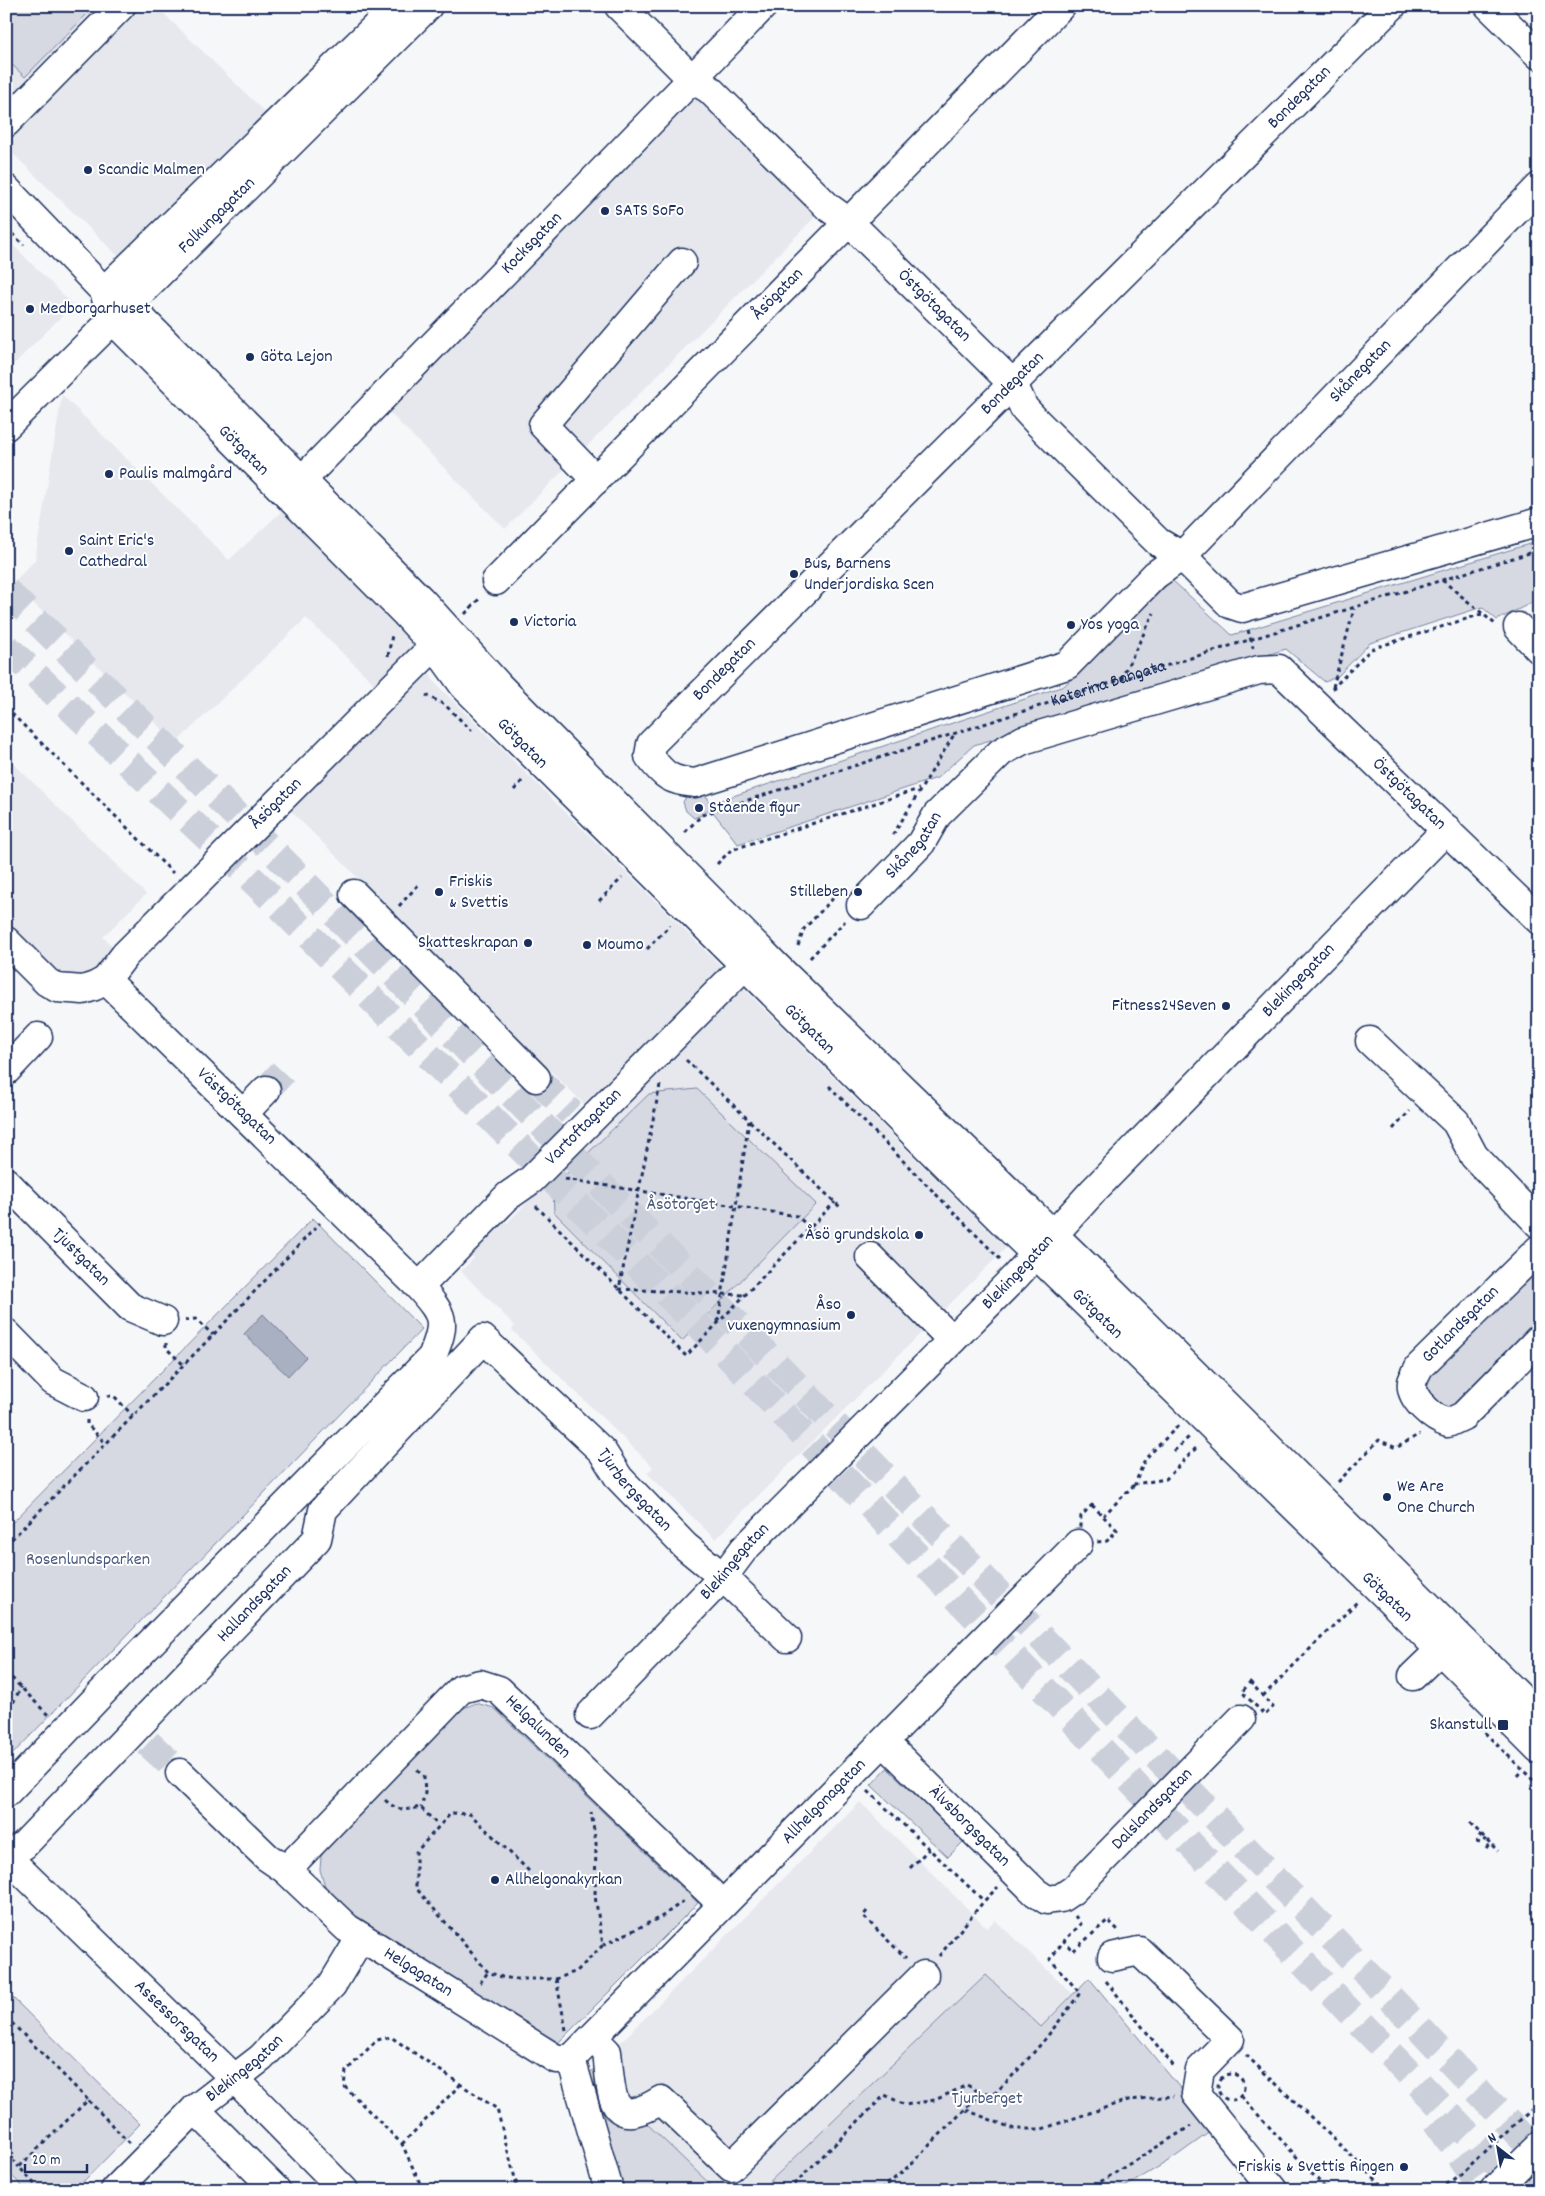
<svg xmlns="http://www.w3.org/2000/svg" width="1545" height="2196" font-family="Dekko,sans-serif">
<rect width="100%" height="100%" fill="#f6f7f9"/>
<filter id="ink" filterUnits="userSpaceOnUse"><feTurbulence type="fractalNoise" baseFrequency=".02" numOctaves="2"/><feDisplacementMap in="SourceGraphic" scale="10" xChannelSelector="R" yChannelSelector="G"/><feConvolveMatrix kernelMatrix="1 2 1 2 8 2 1 2 1" color-interpolation-filters="sRGB"/></filter>
<g filter="url(#ink)">
<!-- built -->
<path fill="#e6e8ee" d="M6,6H156L268,115L131,253L118,256L6,147V102L11,97L6,92Z
M691,81L827,205L505,529L377,400Z
M6,238L73,305L6,372Z
M62,395L229,560L283,510L393,618L436,684L1006,1248L715,1539L647,1473L653,1467L512,1330L515,1326L461,1271L474,1258L470,1253L503,1220L507,1223L604,1124L280,800L386,695L306,618L176,743L13,583L35,560Z
M6,756L146,894L103,937L123,957L76,992L6,943Z
M860,1802L987,1928L995,1920L1073,1994L1041,2027L986,1975L761,2190H716L641,2119L632,2124L622,2125L611,2122L603,2116L596,2096L601,2062Z"/>
<!-- green -->
<path fill="#d6d9e2" stroke="#7884a0" d="M6,6H95L25,77L6,59Z
M1539,541V599L1497,620L1482,607L1370,643L1338,676L1325,682L1286,649L974,745L937,778L738,844L710,808L702,815L694,818L686,811L683,802L688,794L700,791L708,798L709,804L1064,686L1172,580L1232,635Z
M697,1089L816,1204L682,1341L554,1212L553,1187L649,1094Z
M313,1218L422,1329L6,1761V1529Z
M1539,1262V1330L1464,1406L1446,1409L1427,1388L1431,1370Z
M476,1703L494,1708L698,1903L558,2043L382,1941L340,1904L326,1889L320,1870L321,1856L333,1838L454,1712Z
M887,1768L964,1841L948,1857L871,1785Z
M986,1975L1041,2027L1089,1978L1214,2129L1175,2157L1120,2190H761Z
M6,1991L140,2124L75,2190H26L6,2170Z
M601,2062C599,2073 595,2086 596,2097C597,2122 622,2130 641,2118L716,2190H615L584,2079Z"/>
<!-- water -->
<path fill="#a9b0c1" stroke="#707c99" d="M263,1314L306,1357L288,1376L244,1334Z"/>
<g fill="none" stroke-linecap="round" stroke-linejoin="round">
<!-- minor-tunnel -->
<path stroke="#cacfda" stroke-width="28" stroke-dasharray="28 14" stroke-linecap="butt" d="M536,1078L571,1113
M266,1090L283,1072
M148,1743L180,1773"/>
<!-- highway-tunnel -->
<path stroke="#cacfda" stroke-width="28" stroke-dasharray="28 14" stroke-linecap="butt" d="M6,591L285,863L741,1328L1398,2006L1539,2155
M6,647L260,887L720,1347L1362,2025L1522,2190
M1436,2121L1483,2190"/>
<!-- minor casing -->
<g stroke="#1b2f5e" stroke-width="31">
<g id="minor">
<path id="s2" d="M619,6L693,80L709,89L828,207L850,223L1013,384L1024,408L1037,422L1158,542L1182,556L1230,604L1242,608L1539,522"/>
<path id="s3" d="M1392,6L651,744L649,756C664,776 671,781 695,783L1067,665L1155,575L1182,556L1539,187"/>
<path d="M1489,6L1539,55"/>
<path d="M6,123L121,6"/>
<path d="M6,189L104,291L127,304L420,599L499,686L777,967L1092,1272L1539,1716"/>
<path id="s4" d="M104,291L112,319L405,613L435,646L464,686L1011,1230L1393,1603L1539,1749"/>
<path d="M104,291L397,6"/>
<path id="s5" d="M6,426L428,6"/>
<path id="s6" d="M302,480L763,6"/>
<path d="M596,480L543,425L682,262"/>
<path id="s7" d="M496,581L1061,6"/>
<path d="M1518,627L1539,649"/>
<path d="M354,894L536,1078"/>
<path id="s8" d="M861,905L921,843L937,815L1001,752L1023,740L1259,670L1279,669L1539,920"/>
<path id="s9" d="M6,941L47,982L57,988L83,990L95,986L106,980L125,955L447,633"/>
<path d="M1370,1041L1456,1122L1474,1156L1539,1224"/>
<path d="M6,1071L38,1037"/>
<path d="M243,1114L266,1090"/>
<path id="s10" d="M6,1182L130,1307L163,1321"/>
<path d="M1539,1249L1419,1367C1417,1372 1413,1378 1412,1382C1409,1399 1434,1419 1448,1423L1463,1416L1539,1339"/>
<path d="M870,1257L952,1340"/>
<path id="s11" d="M419,1287L508,1196L531,1180L746,964"/>
<path d="M6,1333L53,1381L84,1397"/>
<path d="M1413,1676L1440,1650"/>
<path id="s12" d="M590,1715L723,1577L744,1549L1016,1276L1094,1190L1447,829"/>
<path id="s13" d="M884,1742L1035,1892L1047,1900L1061,1898L1073,1890L1241,1719"/>
<path id="s14" d="M180,1773L267,1857L286,1870L347,1928L556,2059H571"/>
<path d="M6,1793L118,1676L432,1357C447,1320 444,1316 419,1287L106,980"/>
<path id="s15" d="M286,1870L461,1689L480,1684L499,1690L722,1904"/>
<path d="M1112,1957L1139,1951L1230,2039L1200,2070L1196,2094L1273,2190"/>
<path d="M593,2038L607,2052C612,2091 607,2134 661,2100L731,2167L924,1975"/>
<path id="s16" d="M571,2059L1078,1544"/>
<path d="M571,2059L609,2190"/>
<path d="M195,2109L276,2190"/>
<path id="s17" d="M115,2190L195,2109L261,2058L332,1985L361,1937"/>
<path id="s18" d="M344,2190L234,2078L6,1856L24,1845L317,1539L323,1510L483,1339L602,1451L619,1478L685,1546L723,1577L787,1638"/>
</g>
</g>
<!-- major casing -->
<g stroke="#1b2f5e" stroke-width="31">
<path id="major" d="M1494,2190L1539,2146"/>
</g>
<!-- path -->
<g stroke="#1b2f5e" stroke-width="3" stroke-dasharray="4 4" stroke-linecap="butt">
<path d="M6,228L24,245"/>
<path d="M1442,580L1495,624"/>
<path d="M465,614L480,598"/>
<path d="M1248,630L1253,648"/>
<path d="M388,656L392,635"/>
<path d="M1121,679L1154,613"/>
<path d="M1333,687L1354,609"/>
<path d="M1332,689L1371,649L1482,614"/>
<path d="M426,695L445,705L472,731"/>
<path d="M6,708L173,873"/>
<path d="M514,790L523,780"/>
<path id="s1" d="M685,832L702,815L1120,680L1539,550"/>
<path d="M893,835L955,733"/>
<path d="M717,864L731,850L919,789"/>
<path d="M599,901L622,878"/>
<path d="M399,906L418,885"/>
<path d="M798,946L804,929L841,890"/>
<path d="M647,949L670,925"/>
<path d="M810,958L845,921"/>
<path d="M686,1060L842,1209"/>
<path d="M660,1085L619,1289L745,1295"/>
<path d="M829,1086L1000,1259"/>
<path d="M1393,1129L1410,1111"/>
<path d="M565,1179L797,1216L817,1234"/>
<path d="M536,1206L686,1356L835,1202"/>
<path d="M185,1320L196,1319L213,1335"/>
<path d="M718,1322L749,1121"/>
<path d="M166,1343V1348L184,1365"/>
<path d="M107,1396H114L133,1416"/>
<path d="M87,1420V1424L106,1444"/>
<path d="M1178,1426L1145,1459L1135,1484L1166,1479L1198,1446"/>
<path d="M1174,1451L1190,1436"/>
<path d="M1338,1482L1379,1440L1396,1448L1420,1434"/>
<path d="M1092,1505L1117,1530L1107,1541L1078,1544L1081,1516Z"/>
<path d="M1103,1516L1135,1484"/>
<path d="M6,1545L213,1335L320,1223"/>
<path d="M6,1672L49,1716"/>
<path d="M1250,1682L1273,1707L1265,1715L1242,1692Z"/>
<path d="M1263,1696L1357,1602"/>
<path d="M6,1717L21,1687"/>
<path d="M1479,1727L1539,1786"/>
<path d="M417,1770L424,1777L425,1793L421,1808"/>
<path d="M1517,1776L1522,1770"/>
<path d="M868,1791L984,1901"/>
<path d="M385,1800C397,1811 405,1811 420,1807L438,1825"/>
<path d="M1470,1823L1493,1846"/>
<path d="M1481,1834L1477,1842L1480,1843L1486,1839"/>
<path d="M1492,1845L1498,1851"/>
<path d="M1486,1848L1490,1843"/>
<path d="M910,1868L929,1849"/>
<path d="M529,1871L470,1814L451,1813L416,1852V1888L488,1972L502,1977L515,1979H556L577,1971L603,1945L595,1896L596,1843L591,1812"/>
<path d="M867,1911L863,1916L906,1958"/>
<path d="M1075,1916L1081,1924L1064,1941L1073,1951L1108,1920L1118,1930L1117,1931"/>
<path d="M603,1945L661,1917L685,1900"/>
<path d="M939,1956L984,1901L998,1887"/>
<path d="M556,1979L566,2030"/>
<path d="M1106,1981L1175,2068"/>
<path d="M480,1983L488,1972"/>
<path d="M6,2017L88,2100"/>
<path d="M1246,2055L1387,2190"/>
<circle cx="1231" cy="2087" r="13"/>
<path d="M1241,2096L1327,2190"/>
<path d="M966,2110L1014,2129H1042L1128,2100L1174,2096"/>
<path d="M402,2144L460,2085"/>
<path d="M6,2154L19,2167"/>
<path d="M40,2190L19,2167L88,2100L129,2143"/>
<path d="M423,2190L402,2144L344,2086L346,2071L377,2040L391,2037L497,2109L518,2190"/>
<path d="M788,2190L885,2095L905,2105L935,2100L967,2085L981,2093"/>
<path d="M881,2190L909,2166L981,2093H995C1027,2063 1055,2028 1080,1993L1050,1959L1064,1941"/>
<path d="M1087,2190L1191,2126"/>
<path d="M1440,2190L1465,2170L1539,2103"/>
</g>
<!-- minor -->
<use href="#minor" stroke="#fff" stroke-width="28"/>
<!-- major -->
<use href="#major" stroke="#fff" stroke-width="28"/>
</g>
</g>
<!-- markers -->
<g fill="#1b2f5e" stroke="#fff" stroke-width="2">
<circle cx="88" cy="170" r="5"/>
<circle cx="605" cy="211" r="5"/>
<circle cx="30" cy="309" r="5"/>
<circle cx="250" cy="357" r="5"/>
<circle cx="109" cy="474" r="5"/>
<circle cx="69" cy="551" r="5"/>
<circle cx="794" cy="574" r="5"/>
<circle cx="514" cy="622" r="5"/>
<circle cx="1071" cy="625" r="5"/>
<circle cx="699" cy="808" r="5"/>
<circle cx="439" cy="892" r="5"/>
<circle cx="858" cy="892" r="5"/>
<circle cx="528" cy="943" r="5"/>
<circle cx="587" cy="945" r="5"/>
<circle cx="1226" cy="1006" r="5"/>
<circle cx="919" cy="1235" r="5"/>
<circle cx="851" cy="1315" r="5"/>
<circle cx="1387" cy="1497" r="5"/>
<rect x="1497" y="1719" width="12" height="12" rx="2.5"/>
<circle cx="495" cy="1880" r="5"/>
<circle cx="1404" cy="2167" r="5"/>
</g>
<g text-anchor="middle" dominant-baseline="central" stroke-width="4" stroke-linejoin="round" paint-order="stroke">
<!-- street labels -->
<g font-size="18" fill="#1b2f5e" stroke="#fff">
<text transform="translate(1300 98) rotate(-45)">Bondegatan</text>
<text stroke="none"><textPath href="#s5" startOffset="298">Folkungagatan</textPath></text>
<text stroke="none"><textPath href="#s6" startOffset="330">Kocksgatan</textPath></text>
<text stroke="none"><textPath href="#s7" startOffset="402">Åsögatan</textPath></text>
<text stroke="none"><textPath href="#s2" startOffset="436">Östgötagatan</textPath></text>
<text stroke="none"><textPath href="#s3" startOffset="1920">Skånegatan</textPath></text>
<text transform="translate(1013 384) rotate(-45)">Bondegatan</text>
<text stroke="none"><textPath href="#s4" startOffset="215">Götgatan</textPath></text>
<text transform="translate(725 670) rotate(-45)">Bondegatan</text>
<text stroke="none"><textPath href="#s1" startOffset="451">Katarina Bangata</textPath></text>
<text stroke="none"><textPath href="#s4" startOffset="620">Götgatan</textPath></text>
<text stroke="none"><textPath href="#s8" startOffset="680">Östgötagatan</textPath></text>
<text stroke="none"><textPath href="#s9" startOffset="366">Åsögatan</textPath></text>
<text stroke="none"><textPath href="#s8" startOffset="80">Skånegatan</textPath></text>
<text stroke="none"><textPath href="#s12" startOffset="1021">Blekingegatan</textPath></text>
<text stroke="none"><textPath href="#s4" startOffset="1025">Götgatan</textPath></text>
<text transform="translate(236 1107) rotate(44)">Västgötagatan</text>
<text stroke="none"><textPath href="#s11" startOffset="230">Vartoftagatan</textPath></text>
<text stroke="none"><textPath href="#s10" startOffset="106">Tjustgatan</textPath></text>
<text stroke="none"><textPath href="#s12" startOffset="616">Blekingegatan</textPath></text>
<text stroke="none"><textPath href="#s4" startOffset="1430">Götgatan</textPath></text>
<text transform="translate(1461 1325) rotate(-45)">Gotlandsgatan</text>
<text stroke="none"><textPath href="#s18" startOffset="1398">Tjurbergsgatan</textPath></text>
<text stroke="none"><textPath href="#s12" startOffset="211">Blekingegatan</textPath></text>
<text stroke="none"><textPath href="#s4" startOffset="1835">Götgatan</textPath></text>
<text stroke="none"><textPath href="#s18" startOffset="830">Hallandsgatan</textPath></text>
<text stroke="none"><textPath href="#s15" startOffset="345">Helgalunden</textPath></text>
<text stroke="none"><textPath href="#s16" startOffset="361">Allhelgonagatan</textPath></text>
<text stroke="none"><textPath href="#s13" startOffset="369">Dalslandsgatan</textPath></text>
<text stroke="none"><textPath href="#s13" startOffset="120">Älvsborgsgatan</textPath></text>
<text stroke="none"><textPath href="#s14" startOffset="312">Helgagatan</textPath></text>
<text transform="translate(176 2022) rotate(44)">Assessorsgatan</text>
<text stroke="none"><textPath href="#s17" startOffset="178">Blekingegatan</textPath></text>
</g>
<!-- poi labels -->
<g font-size="18" fill="#1b2f5e" stroke="#fff" text-anchor="start">
<text x="98" y="170">Scandic Malmen</text>
<text x="615" y="211">SATS SoFo</text>
<text x="40" y="309">Medborgarhuset</text>
<text x="260" y="357">Göta Lejon</text>
<text x="119" y="474">Paulis malmgård</text>
<text x="79" y="541">Saint Eric's<tspan x="79" dy="21">Cathedral</tspan></text>
<text x="804" y="564">Bus, Barnens<tspan x="804" dy="21">Underjordiska Scen</tspan></text>
<text x="524" y="622">Victoria</text>
<text x="1081" y="625">Yos yoga</text>
<text x="709" y="808">Stående figur</text>
<text x="449" y="882">Friskis<tspan x="449" dy="21">&amp; Svettis</tspan></text>
<text x="848" y="892" text-anchor="end">Stilleben</text>
<text x="518" y="943" text-anchor="end">Skatteskrapan</text>
<text x="597" y="945">Moumo</text>
<text x="1216" y="1006" text-anchor="end">Fitness24Seven</text>
<text x="909" y="1235" text-anchor="end">Åsö grundskola</text>
<text x="841" y="1305" text-anchor="end">Åso<tspan x="841" dy="21">vuxengymnasium</tspan></text>
<text x="1397" y="1487">We Are<tspan x="1397" dy="21">One Church</tspan></text>
<text x="1492" y="1725" text-anchor="end">Skanstull</text>
<text x="505" y="1880">Allhelgonakyrkan</text>
<text x="1394" y="2167" text-anchor="end">Friskis &amp; Svettis Ringen</text>
</g>
<!-- park labels -->
<g font-size="18" fill="#4a5a7f" stroke="#fff">
<text x="681" y="1205">Åsötorget</text>
<text x="88" y="1560">Rosenlundsparken</text>
<text x="987" y="2099">Tjurberget</text>
</g>
</g>
<!-- margin -->
<rect width="1545" height="2196" fill="none" stroke="#fff" stroke-width="25"/>
<rect x="12" y="12" width="1520" height="2171" fill="none" stroke="#1b2f5e" stroke-width="2" filter="url(#ink)"/>
<!-- north arrow -->
<g transform="translate(1498 2148) rotate(329)" stroke="#ffffff" stroke-width="4" paint-order="stroke">
<path d="M0-4L9 19L0 12L-9 19Z" fill="#1b2f5e"/>
<text y="-8" font-size="14" font-weight="bold" text-anchor="middle" fill="#1b2f5e">N</text>
</g>
<!-- scale -->
<path d="M25 2164v8h62v-8" fill="none" stroke="#1b2f5e" stroke-width="2.5"/>
<text x="32" y="2164" font-size="15" fill="#1b2f5e" stroke="#ffffff" stroke-width="4" paint-order="stroke">20 m</text>
</svg>
